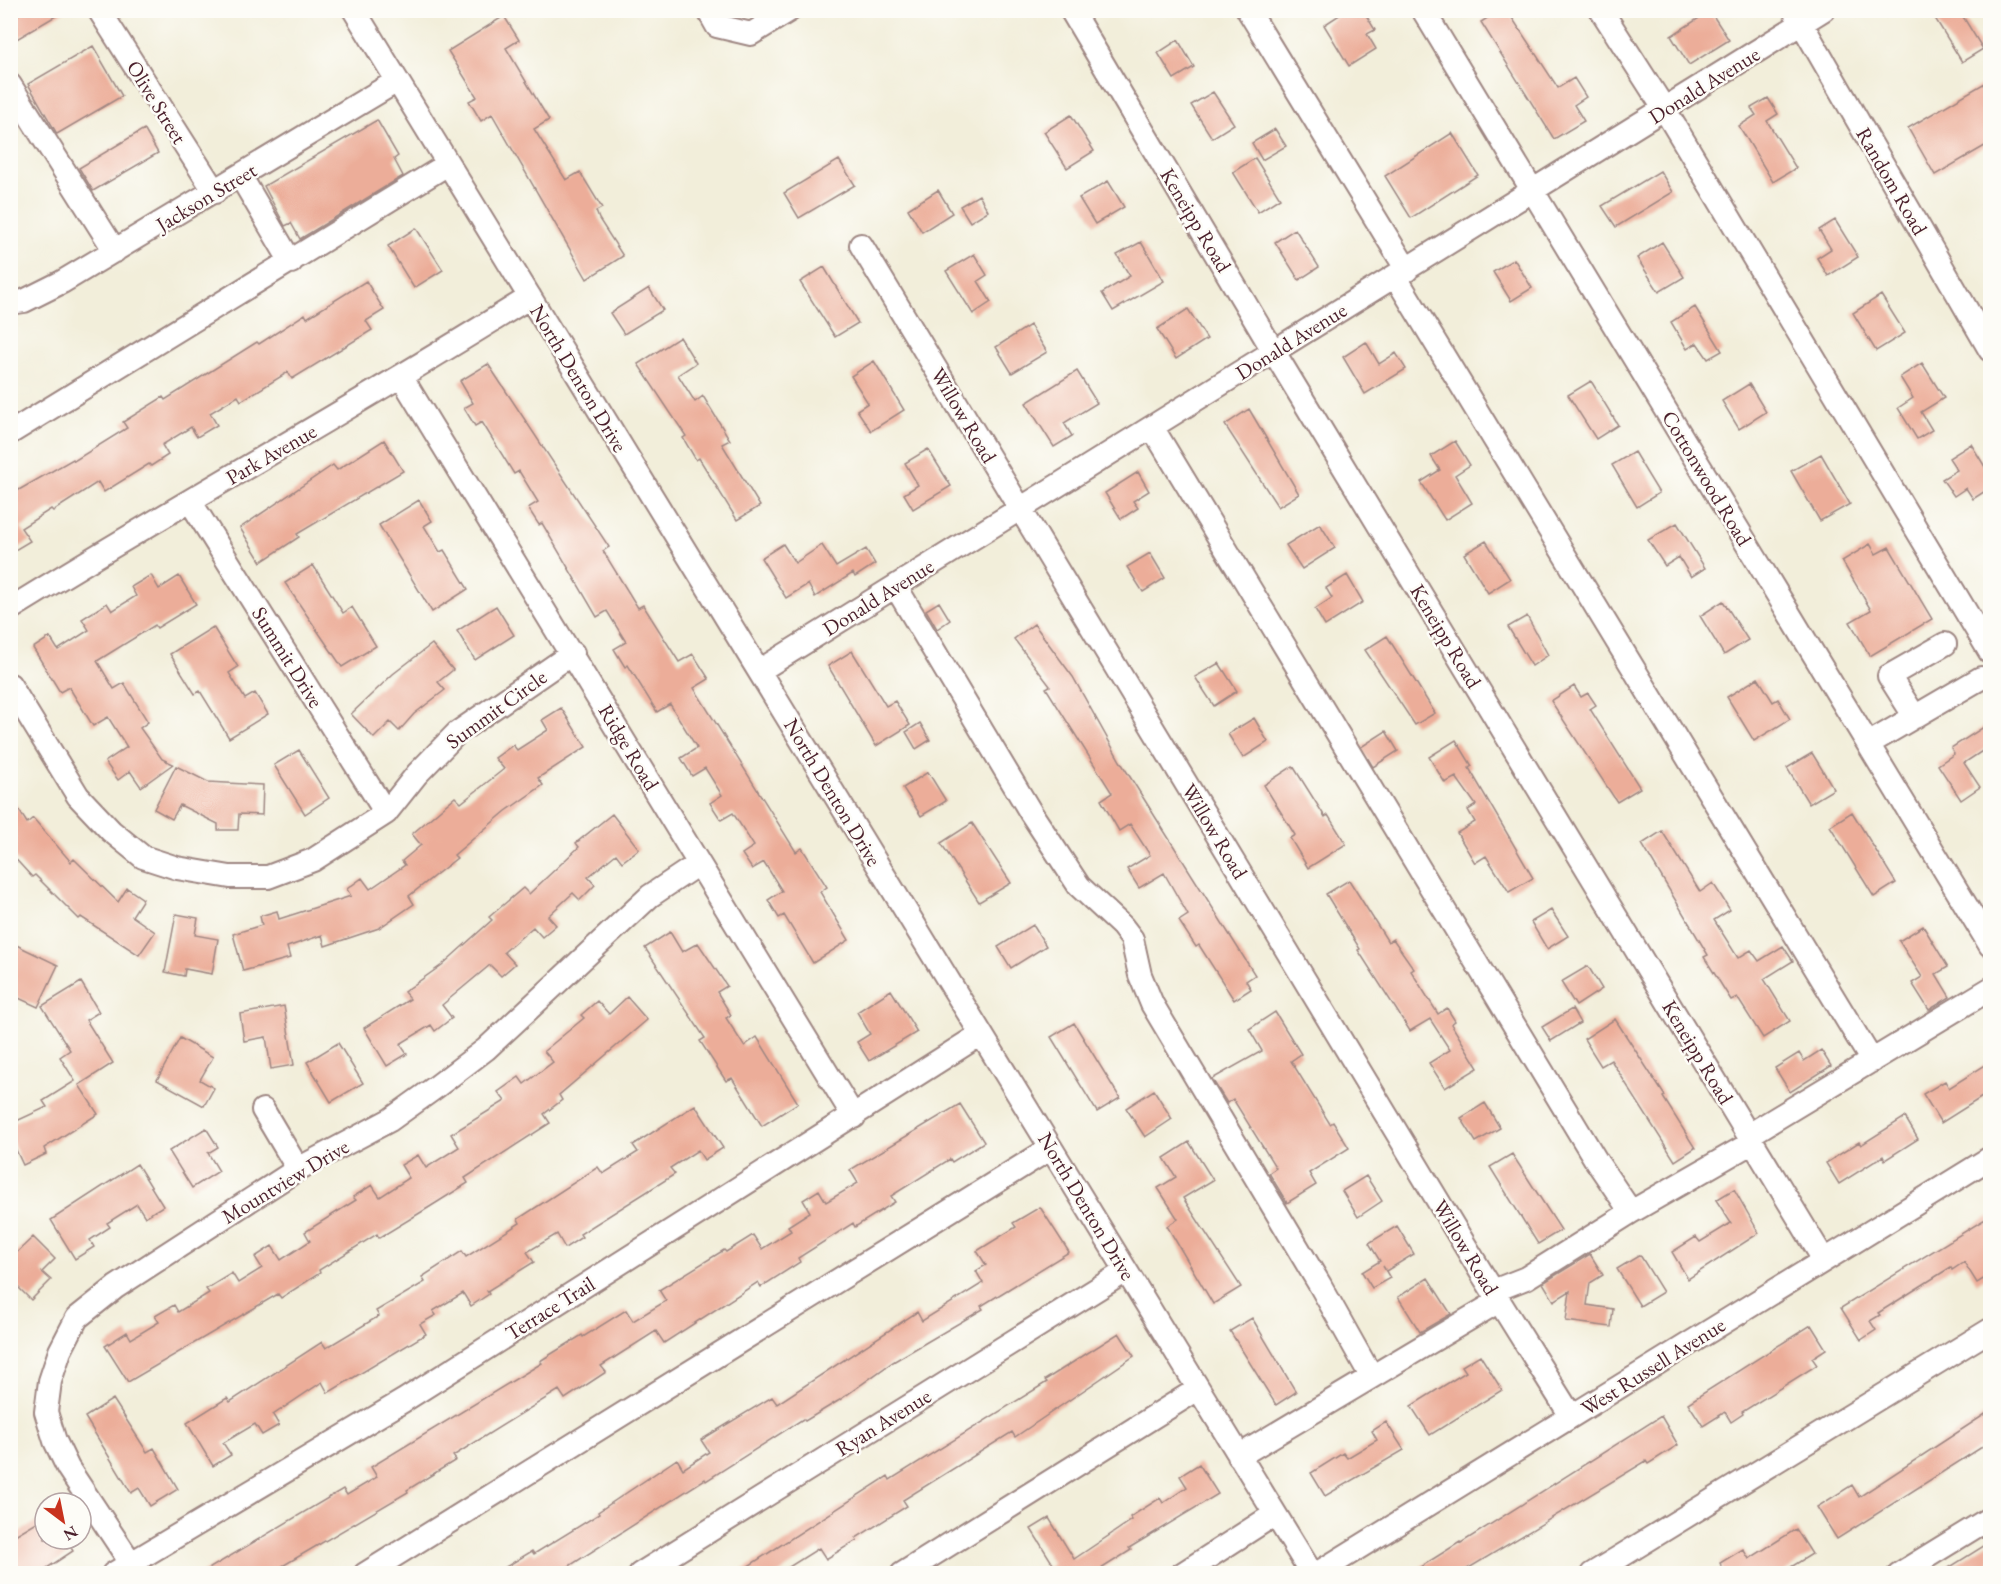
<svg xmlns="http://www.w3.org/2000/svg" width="2001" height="1584" font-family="'EB Garamond',serif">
<rect width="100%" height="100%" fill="#fdfcf7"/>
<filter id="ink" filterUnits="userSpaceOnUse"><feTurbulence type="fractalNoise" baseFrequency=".0167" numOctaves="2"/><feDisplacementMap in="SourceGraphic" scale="12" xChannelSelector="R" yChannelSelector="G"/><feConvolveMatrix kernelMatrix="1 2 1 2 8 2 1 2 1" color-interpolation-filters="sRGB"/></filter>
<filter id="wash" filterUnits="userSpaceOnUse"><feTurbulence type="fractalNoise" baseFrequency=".008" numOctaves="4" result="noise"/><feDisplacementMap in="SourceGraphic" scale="24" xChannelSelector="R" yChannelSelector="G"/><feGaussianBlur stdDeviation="1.35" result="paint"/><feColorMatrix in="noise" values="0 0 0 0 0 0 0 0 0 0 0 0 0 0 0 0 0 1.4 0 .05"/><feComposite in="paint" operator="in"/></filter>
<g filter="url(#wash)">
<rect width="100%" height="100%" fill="#f2eeda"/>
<g id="blocks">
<!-- building -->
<path fill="#ecad99" d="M25,10H66L10,43V19Z
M1347,10H1363L1375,30L1367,34L1376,49L1349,66L1324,25Z
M1500,10H1507L1558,88L1574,78L1586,97L1574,105L1584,121L1554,139L1481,22Z
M1930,10H1959L1983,49L1962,62Z
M1710,11L1729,40L1689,65L1671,36Z
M504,16L519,40L506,48L549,120L534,129L566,180L580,172L602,208L596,211L599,219L623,256L587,279L492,114L481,121L469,101L477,97L448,51Z
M1178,40L1194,67L1174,79L1158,53Z
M93,46L122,96L57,134L28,84Z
M1990,80V143L1935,175L1908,128Z
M1213,92L1234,124L1212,138L1191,105Z
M1768,98L1778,114L1767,121L1796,168L1773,182L1739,126L1756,115L1751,108Z
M1071,115L1094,151L1067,168L1044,132Z
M377,120L398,156L394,159L403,176L300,239L291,223L285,226L264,186Z
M144,129L158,153L93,191L79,168Z
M1275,129L1286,146L1262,160L1252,143Z
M1452,133L1478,175L1411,218L1385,176Z
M1255,158L1280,198L1258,212L1233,172Z
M839,160L855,185L799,218L784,193Z
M1660,171L1673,192L1616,227L1602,206Z
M1108,181L1124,207L1095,224L1079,198Z
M938,190L952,213L922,232L908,209Z
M979,195L988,211L970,222L960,206Z
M1835,220L1858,257L1828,276L1817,258L1831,249L1819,230Z
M416,228L443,270L414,288L388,246Z
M1295,229L1319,267L1299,280L1275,242Z
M1141,242L1164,281L1113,311L1102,293L1130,276L1117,255Z
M1662,242L1684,277L1659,292L1637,258Z
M974,254L987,275L978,281L991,302L973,314L946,271Z
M1514,259L1532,288L1511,301L1493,272Z
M824,267L858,323L835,337L800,282Z
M366,281L384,310L366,321L372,330L292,379L288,372L241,401L238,396L210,413L217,425L197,437L191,427L162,445L168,455L151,466L149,464L104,492L98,482L53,511L51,509L21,528L30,541L10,553V495L73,459L74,461L127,428L123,422L163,397L165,400L257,342L259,344L305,314L307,318Z
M649,288L663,310L624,334L610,313Z
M1881,295L1905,333L1876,351L1853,313Z
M1695,307L1722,351L1708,359L1697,343L1687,349L1671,322Z
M1188,309L1207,339L1176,359L1157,329Z
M1030,325L1047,352L1012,373L996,347Z
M680,337L696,363L678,375L695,402L703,396L730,440L722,444L760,506L737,520L699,458L696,460L683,438L686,436L638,364Z
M1366,342L1379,364L1396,353L1406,369L1365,394L1343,357Z
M874,361L904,410L871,431L857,410L868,403L851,376Z
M1922,363L1944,398L1921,412L1932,430L1917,439L1898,408L1913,398L1900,377Z
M488,364L609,547L603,551L638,608L643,605L679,662L693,654L709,679L694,688L796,852L802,848L827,887L820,892L849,940L813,963L784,915L779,918L768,900L782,891L764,862L752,869L742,854L754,846L733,813L721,820L710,803L722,795L705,768L692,776L681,758L697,748L670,704L657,712L628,665L625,667L614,649L626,642L607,611L597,617L542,523L539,525L528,508L538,502L519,471L514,474L482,422L475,426L464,408L473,403L460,381Z
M1077,371L1097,403L1064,423L1072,436L1054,447L1026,403Z
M1591,381L1618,425L1596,439L1568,395Z
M1749,384L1766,412L1739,429L1722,401Z
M1249,409L1299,494L1278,507L1225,425Z
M384,440L403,471L297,534L299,537L261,562L240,528L333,465L337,470Z
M1455,441L1470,465L1455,475L1472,503L1445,520L1421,482L1440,470L1431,456Z
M1971,444L1990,475V488L1973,499L1966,488L1954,496L1942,479L1957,470L1949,458Z
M928,449L951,486L913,509L904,494L918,485L905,463Z
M1634,452L1659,493L1637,507L1612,465Z
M1821,454L1850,504L1820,521L1791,471Z
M1138,472L1149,491L1133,501L1138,508L1121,519L1105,493Z
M419,500L432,521L424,526L440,552L444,550L468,589L432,612L379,525Z
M1677,523L1705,568L1691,577L1679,557L1665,566L1648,540Z
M1320,524L1335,548L1302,569L1286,545Z
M1486,541L1510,579L1488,593L1464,554Z
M783,544L795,563L822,545L836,567L866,549L875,564L855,577L853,573L815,597L808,584L786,598L761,558Z
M1870,544L1876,554L1889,547L1932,619L1870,656L1850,622L1871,610L1842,561Z
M1150,553L1165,578L1143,592L1127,567Z
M313,565L343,613L352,607L376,646L342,667L285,583Z
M151,575L159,589L179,576L196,604L157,628L155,625L97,661L114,689L124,683L148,722L140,728L162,759L173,764L141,787L130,771L118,780L105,762L127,747L108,717L93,726L69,687L60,692L33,648L50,637L58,650L89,630L82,619L107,603L112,611L136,596L131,587Z
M1347,575L1363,602L1325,626L1315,609L1332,598L1326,588Z
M1723,601L1748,640L1724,655L1700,616Z
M939,602L950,620L937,629L926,610Z
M496,606L514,635L475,660L457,631Z
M1527,616L1548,655L1532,666L1508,627Z
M1034,624L1073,677L1120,761L1255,975L1246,981L1251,989L1234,1000L1199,945L1196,947L1179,921L1188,915L1164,873L1139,888L1127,869L1150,855L1130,824L1119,831L1101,800L1112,793L1046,688L1050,686L1014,639Z
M213,627L238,667L229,673L245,699L255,693L268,714L229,738L200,691L195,694L170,654Z
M1387,636L1435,713L1415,725L1365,650Z
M432,644L453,670L438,682L445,690L414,714L399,731L390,722L374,738L351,714L393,674Z
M852,651L886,706L895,701L910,725L876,746L828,666Z
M1219,663L1237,691L1214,706L1195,677Z
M1758,678L1773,702L1778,699L1790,719L1754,741L1727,697Z
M1574,686L1581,697L1588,693L1596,705L1590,709L1640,788L1617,802L1551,701Z
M561,708L586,747L538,778L543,785L506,811L454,855L457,858L409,896L414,904L379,928L325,946L322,935L287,947L290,958L243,971L233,934L262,925L260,916L277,911L279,919L351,896L347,889L362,878L370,889L405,865L402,861L421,845L412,834L455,797L461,803L504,769L495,758L513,745L517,750L548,730L542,720Z
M1254,718L1268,742L1243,758L1228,734Z
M920,723L930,740L916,749L906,732Z
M1990,723V746L1964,763L1980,787L1961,800L1938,765L1954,754L1951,748Z
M1386,731L1398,751L1373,767L1361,747Z
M1456,740L1472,766L1469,768L1533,878L1509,892L1486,856L1475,863L1457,833L1475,822L1468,810L1476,805L1456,777L1445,783L1429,757Z
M299,750L329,798L305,814L274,765Z
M1812,753L1834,789L1809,804L1787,768Z
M176,766L208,782L263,785L262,815L239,814L238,830H218V824L180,805L172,819L154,809Z
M1293,766L1325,817L1328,815L1346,844L1308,868L1290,838L1295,835L1264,785Z
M928,772L946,801L921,816L903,788Z
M10,796L27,823L33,818L71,862L74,859L118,902L127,888L143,899L132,916L155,932L139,955L81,917L79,919L35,875L32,877L10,853Z
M1852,812L1896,883L1874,897L1830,826Z
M612,814L639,849L622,862L616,854L588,877L595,885L580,900L573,893L548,916L556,925L542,937L533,927L504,952L515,964L501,976L490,965L442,1005L452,1018L435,1031L431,1025L400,1044L407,1054L387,1066L364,1028L410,999L404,992L442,965L492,920L489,917L523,888L529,894L579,847L576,843Z
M972,823L1011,883L979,902L941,843Z
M1662,831L1700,892L1713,883L1730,910L1714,920L1738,958L1751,950L1759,961L1783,946L1793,961L1764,979L1790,1021L1763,1038L1737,997L1731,1000L1704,957L1708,955L1642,844Z
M1349,880L1388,942L1393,939L1414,969L1411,971L1438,1014L1447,1008L1455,1021L1451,1024L1478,1068L1445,1088L1429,1063L1450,1050L1430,1019L1410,1031L1358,950L1360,949L1326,894Z
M1551,910L1568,936L1547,949L1531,922Z
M176,914L198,918L195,935L218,939L212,974L185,969L184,976L165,972Z
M1033,925L1046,946L1011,968L998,947Z
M1923,926L1948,967L1936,974L1950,997L1929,1010L1912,983L1922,977L1899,941Z
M670,932L682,952L698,943L727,986L717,992L731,1015L726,1018L744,1046L757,1037L798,1103L762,1126L732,1078L726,1081L700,1041L705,1038L645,948Z
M10,942L58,965L38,1007L10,994Z
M1588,966L1602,989L1576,1006L1561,982Z
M81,982L99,1012L86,1020L113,1063L79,1085L98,1114L44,1148L46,1154L23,1165L10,1137V1124L47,1107L43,1101L75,1081L60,1057L70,1050L42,1006Z
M891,990L917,1032L869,1061L857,1042L870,1034L857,1012Z
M627,997L647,1020L559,1095L562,1100L544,1114L550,1123L465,1178L468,1183L428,1208L379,1238L377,1234L319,1270L320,1273L281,1298L278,1294L128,1382L105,1346L127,1332L131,1339L159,1322L155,1316L174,1305L178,1312L209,1293L206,1289L232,1273L238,1283L262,1268L255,1257L272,1246L281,1260L310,1241L305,1232L356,1200L353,1197L372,1185L380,1197L409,1178L401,1165L418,1155L426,1168L459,1147L451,1134L505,1101L498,1092L519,1077L524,1084L553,1062L544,1051L584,1018L581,1015L597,1001L609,1014Z
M284,1006L294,1065L271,1069L266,1037L244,1041L240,1014Z
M1572,1009L1580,1023L1551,1041L1542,1027Z
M1275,1012L1301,1054L1291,1061L1330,1124L1333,1122L1349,1148L1309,1173L1316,1185L1287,1203L1269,1173L1276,1168L1233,1099L1227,1103L1212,1079L1262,1051L1249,1029Z
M1615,1019L1665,1096L1663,1097L1695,1148L1675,1161L1611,1060L1601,1066L1584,1039Z
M1074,1023L1120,1098L1097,1112L1051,1037Z
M180,1038L213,1057L200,1080L214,1088L204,1106L157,1080Z
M338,1043L363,1083L331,1102L307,1062Z
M1821,1050L1831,1066L1790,1092L1775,1068L1799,1053L1804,1061Z
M1990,1062V1092L1941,1123L1923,1094L1945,1081L1949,1088Z
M1154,1090L1172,1119L1145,1137L1126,1108Z
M1485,1103L1500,1128L1476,1142L1461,1118Z
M960,1104L984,1142L952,1162L950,1159L891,1196L895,1202L855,1227L853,1223L798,1258L800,1262L761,1287L758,1282L664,1343L656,1331L601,1366L606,1372L565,1399L559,1390L453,1456L456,1460L407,1490L408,1492L269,1574H200L343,1489L347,1495L377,1477L371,1467L542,1363L540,1361L582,1335L583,1337L626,1310L633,1321L666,1301L659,1290L724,1250L726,1252L753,1235L762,1249L791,1231L788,1226L810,1212L803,1200L819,1190L826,1202L858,1183L850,1170Z
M695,1105L723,1148L704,1160L698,1150L670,1168L675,1174L580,1234L582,1237L565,1248L557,1234L527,1252L534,1262L487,1291L489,1294L471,1306L463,1293L433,1311L436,1315L420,1324L426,1334L328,1393L322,1382L273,1415L279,1425L262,1435L255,1424L223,1443L231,1455L213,1466L187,1423L227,1398L230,1402L322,1342L326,1348L379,1316L376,1311L425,1282L422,1277L462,1251L466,1257L520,1223L518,1219L598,1167L603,1174L638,1152L633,1145Z
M1905,1117L1918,1139L1885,1160L1883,1156L1839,1184L1826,1163L1859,1142L1861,1145Z
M206,1128L218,1147L208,1153L219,1171L192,1188L169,1151Z
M1189,1142L1213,1180L1183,1198L1241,1287L1213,1304L1167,1226L1178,1219L1158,1188L1176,1177L1164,1158Z
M1512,1154L1561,1230L1538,1244L1490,1167Z
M137,1164L163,1206L145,1217L137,1204L107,1223L110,1227L90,1240L94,1247L75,1259L51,1220Z
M1366,1176L1382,1201L1358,1217L1342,1191Z
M1734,1189L1759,1233L1688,1279L1672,1252L1696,1237L1700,1242L1731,1223L1716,1200Z
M1040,1207L1069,1252L981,1306L983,1309L893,1362L838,1401L805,1421L803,1419L706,1481L705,1479L557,1574H494L532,1551L534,1554L599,1514L598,1512L677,1459L683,1469L709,1452L701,1440L772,1397L777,1404L917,1312L922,1321L983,1283L976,1271L986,1265L977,1251L1016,1227L1013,1223Z
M1990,1216V1275L1977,1283L1964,1262L1952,1270L1951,1267L1878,1313L1880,1315L1870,1321L1876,1330L1861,1340L1841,1308Z
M1397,1226L1414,1254L1386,1271L1383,1266L1390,1278L1372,1288L1362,1272L1380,1261L1369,1243Z
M33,1237L55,1259L42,1272L51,1280L31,1300L10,1279V1259Z
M1590,1254L1603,1275L1590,1283L1587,1305L1613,1309L1611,1327L1566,1321L1570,1291L1554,1301L1543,1283Z
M1640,1255L1663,1292L1640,1306L1617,1269Z
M1428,1278L1451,1314L1420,1332L1398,1297Z
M1252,1318L1296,1392L1276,1405L1230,1331Z
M1811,1325L1826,1349L1812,1358L1817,1365L1742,1412L1743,1414L1731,1422L1725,1412L1703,1426L1688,1403Z
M1119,1333L1134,1356L1015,1437L1012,1432L903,1500L907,1506L856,1538L857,1540L826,1559L819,1548L778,1574H736L888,1476L890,1480L1047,1382L1045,1380Z
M1480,1355L1502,1390L1430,1435L1411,1406L1466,1372L1462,1366Z
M113,1399L147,1452L154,1448L178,1489L150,1506L139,1488L131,1493L85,1417Z
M1990,1411V1442L1837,1539L1817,1507L1852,1485L1859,1497Z
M1661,1416L1678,1445L1648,1464L1646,1461L1459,1574H1409L1460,1542L1461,1543Z
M1386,1422L1404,1450L1325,1496L1311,1473L1343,1453L1347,1458L1377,1440L1372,1431Z
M1199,1464L1218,1494L1129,1548L1131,1550L1093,1574H1038L1053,1564L1031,1529L1049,1518L1074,1559L1132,1520L1130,1517L1160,1498L1163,1503L1187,1487L1180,1476Z
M45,1517V1539H66L73,1551L38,1574H10V1538Z
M1796,1529L1812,1554L1780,1574H1725L1720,1563L1743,1549L1749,1559Z
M1990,1542V1574H1939Z"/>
</g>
</g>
<g filter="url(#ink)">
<use href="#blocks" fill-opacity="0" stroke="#9e8682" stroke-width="1.5"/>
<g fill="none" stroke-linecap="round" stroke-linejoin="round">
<!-- minor casing -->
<g stroke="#9e8682" stroke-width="26">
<path id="minor" d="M99,10L215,192
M354,10L1312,1574
M708,10L717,26L751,34L790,10
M1071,10L1274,352L1824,1260
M1248,10L1407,270
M1423,10L1990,945
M1601,10L1665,110L1990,652
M1795,12L1990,350
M10,85L115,251
M241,177L291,262
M861,245L1481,1272L1571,1416
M1395,276L1872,1061
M10,303L24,301L62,282L397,81
M402,378C554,623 702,871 854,1117
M1152,427L1597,1162L1631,1212L1753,1142
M10,433L448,164
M190,501L386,813
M896,587L1031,813L1079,886L1122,926L1132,939L1140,975L1152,1004L1320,1285L1371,1376
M10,609C182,502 359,405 530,297
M759,671L1823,10
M10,685L78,796L111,831L143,857L177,868L230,877H268L313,860L386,813L417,774L457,733L573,653
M1915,717L1889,676L1945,644
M1868,744L1981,678
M263,1110L298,1169
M1749,1135L1990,989
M1493,1291L1526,1278L1631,1212
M1239,1456L1499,1301
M131,1563L68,1468L55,1441L46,1412L50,1381L60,1351L77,1318L116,1287L298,1169L390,1120L436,1087L486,1049L650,896L698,864
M113,1574L403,1401L981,1034
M365,1574L1051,1148
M640,1574L1126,1271
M902,1574L1198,1389
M1182,1574L1275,1514
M1316,1574L1990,1158
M1592,1574L1990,1330
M1899,1574L1990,1518"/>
</g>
<!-- minor -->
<use href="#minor" stroke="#fff" stroke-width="22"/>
</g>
</g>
<g text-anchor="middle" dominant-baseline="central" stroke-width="5" stroke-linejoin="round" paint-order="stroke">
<!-- street labels -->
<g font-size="21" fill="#4a1f2b" stroke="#fdfcf7">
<text transform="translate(1704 85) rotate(-32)">Donald Avenue</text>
<text transform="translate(157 102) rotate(58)">Olive Street</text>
<text transform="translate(1892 181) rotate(60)">Random Road</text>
<text transform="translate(206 197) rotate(-31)">Jackson Street</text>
<text transform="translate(1196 220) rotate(59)">Keneipp Road</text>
<text transform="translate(1291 341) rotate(-32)">Donald Avenue</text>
<text transform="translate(579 378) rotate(59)">North Denton Drive</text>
<text transform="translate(964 415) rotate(59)">Willow Road</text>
<text transform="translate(271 454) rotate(-30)">Park Avenue</text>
<text transform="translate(1707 478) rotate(59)">Cottonwood Road</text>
<text transform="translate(878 597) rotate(-32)">Donald Avenue</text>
<text transform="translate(1446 636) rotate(59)">Keneipp Road</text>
<text transform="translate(288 657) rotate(58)">Summit Drive</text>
<text transform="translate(496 709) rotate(-36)">Summit Circle</text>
<text transform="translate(629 747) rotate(59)">Ridge Road</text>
<text transform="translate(833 792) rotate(59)">North Denton Drive</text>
<text transform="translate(1215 831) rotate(59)">Willow Road</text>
<text transform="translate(1698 1052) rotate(59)">Keneipp Road</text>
<text transform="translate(285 1181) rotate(-31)">Mountview Drive</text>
<text transform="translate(1087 1206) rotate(59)">North Denton Drive</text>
<text transform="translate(1466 1247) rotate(59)">Willow Road</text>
<text transform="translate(550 1308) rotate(-32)">Terrace Trail</text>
<text transform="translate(1653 1366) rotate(-32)">West Russell Avenue</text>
<text transform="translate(883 1422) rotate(-32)">Ryan Avenue</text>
</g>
</g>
<!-- margin -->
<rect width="2001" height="1584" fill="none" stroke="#fdfcf7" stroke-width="36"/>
<!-- north arrow -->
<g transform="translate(63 1521) rotate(148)"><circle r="28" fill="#fdfcf7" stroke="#b5a4a5" stroke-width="1.5"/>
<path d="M0-4.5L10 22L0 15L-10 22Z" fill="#c8321e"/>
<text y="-9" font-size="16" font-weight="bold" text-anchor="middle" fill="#4a1f2b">N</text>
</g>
</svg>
